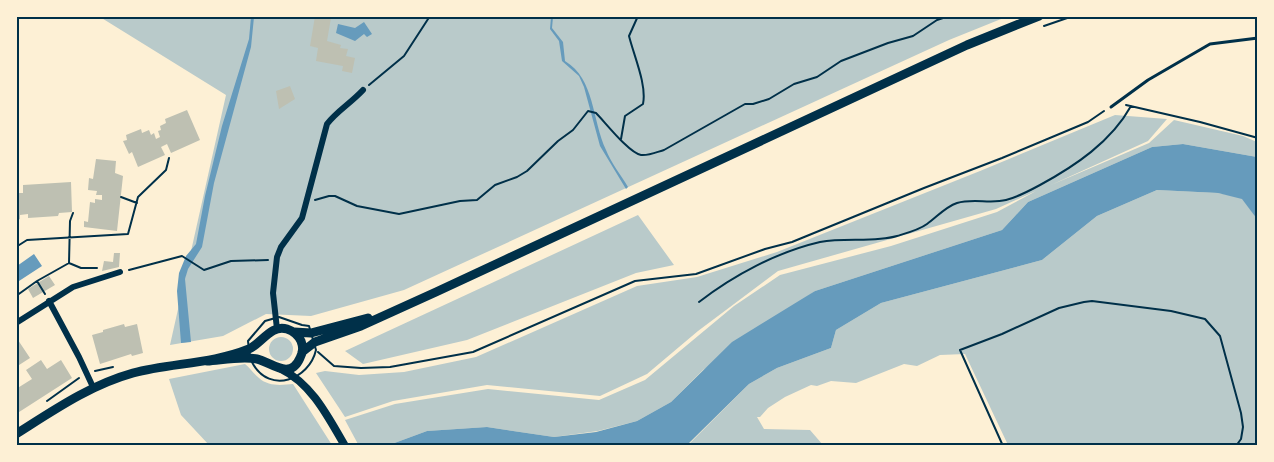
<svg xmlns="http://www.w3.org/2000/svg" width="1274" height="462" font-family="'PT Sans',sans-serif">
<rect width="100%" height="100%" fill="#fdf0d5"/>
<!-- green -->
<path fill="#b9caca" d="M100,17H1006L949,40L404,290L311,316L266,314L223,336L170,345L226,95Z
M1115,115L1167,119L1148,141L1051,185L1149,143L1174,120L1243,136L1257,142V157L1183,144L1152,147L1028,202L1002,230L815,291L703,370L671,402L637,421L598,431L554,437L487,427L427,431L389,445L359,446L345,420L395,404L488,389L599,400L645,380L734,306L780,275L891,246L997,212L1036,191L996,209L778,271L698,331L647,374L600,396L487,385L393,401L345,417L316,373L325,371L359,375L404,372L476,357L637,286L697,277L777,252L980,171Z
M1157,190L1218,193L1242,197L1257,219V445H1008L965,354L940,355L917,366L904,364L856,383L831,381L817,386L811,385L785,397L768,408L760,417H757L764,429L810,430L823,445L687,446L749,384L777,368L831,348L836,330L881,303L1042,260L1097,216Z
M638,215L674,265L636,273L467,340L363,364L345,351Z
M269 349a12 12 0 1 1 24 0a12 12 0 1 1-24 0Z
M245,364C250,368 254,374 259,378C269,387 282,385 293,384L332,445H209L181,415L169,379Z"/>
<!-- water -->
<path fill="#669bbc" d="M251,17H254L251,47L214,183L202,247L188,269L185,279L191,342L181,343L177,291L179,273L186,256L196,244L205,196L222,126L249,39Z
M551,17H553L552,28L563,42L565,61C595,79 592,120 606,150C611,163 621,175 628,187L626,189L600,146L584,87L579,76L562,61L559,41L550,29Z
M364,22L372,34L367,37L364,34L355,41L336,33L338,24L355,28Z
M1183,144L1257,157V219L1242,199L1218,193L1157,190L1097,216L1042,260L881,303L836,330L831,348L777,368L749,384L687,445H389L427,431L487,427L554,437L596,432L637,421L671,402L732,342L815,291L1002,230L1028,202L1152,147Z
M34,254L42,266L19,281L17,278V266Z"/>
<!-- building -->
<path fill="#bec0b2" d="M315,16L331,18L327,41L341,45L340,48L348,49L346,56L355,58L352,73L342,71L343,66L316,61L318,48L310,46Z
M290,86L295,99L279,109L276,91Z
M187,110L200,140L171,153L167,144L161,147L165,155L138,167L132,152L129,154L123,141L127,140L126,135L141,129L142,133L149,130L151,135L154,133L156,139L160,137L158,131L161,130L160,126L166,123L165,119Z
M96,159L116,161L115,173L123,176L117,231L84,227V221L88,222L90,202L95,203V199L102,200V195H96L97,191L88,190L89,178L93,179Z
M71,182L72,212L59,213L58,216L28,218V214L20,215V219L16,221V193H23V185Z
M114,253H120L119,267L102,271L104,261L113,262Z
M49,276L55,285L33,298L28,289Z
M124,324L125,327L137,324L143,353L132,356L131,354L100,364L92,335L103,332V330Z
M16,337L30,358L16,367Z
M41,360L47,369L61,360L72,378L16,414V389L32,379L26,370Z"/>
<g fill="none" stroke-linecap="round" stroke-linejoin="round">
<!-- path -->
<path stroke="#003049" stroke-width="2" d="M1044,26L1073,16
M369,85L404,56L430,16
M1126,105L1200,122L1258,138
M621,139L625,116L643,104C647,85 634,56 629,36L638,16
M121,197L137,203
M315,200L329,196H335L357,206L399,214L460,201L477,200L495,185L517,177L527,171L558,141L573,130L588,111L596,113C605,122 629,153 641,155C648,156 657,152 664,150L745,104H753L769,99L794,84L817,77L841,61L888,43L913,36L937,20L949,16
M16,247L27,240L128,234L138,197L166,170L169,158
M69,263L70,221L73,213
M129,270L182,256L204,270L231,261L268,260
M37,281L69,263L81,268H97
M16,296L37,281L45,294
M699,302C734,275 777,252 820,242C846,237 873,243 897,236C907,233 919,230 927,224C937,217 945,207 957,203C973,198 990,204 1006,200C1018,197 1029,191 1040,185C1075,166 1111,142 1131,106
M279,317L302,325L309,326L316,350C309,380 270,394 253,364C249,358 249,348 248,341L265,321Z
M318,352L334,366L361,368L390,367L473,352L635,281L696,274L765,249L792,242L924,188L1002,158L1088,122L1104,111
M95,371L113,367
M47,401L79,378
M1003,446L960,350L1002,334L1059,308L1084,302L1092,301L1171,311L1205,319L1220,336L1241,413L1243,427L1241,439L1236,446"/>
<!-- service -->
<path stroke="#003049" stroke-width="3" d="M1111,107L1148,80L1210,44L1258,38"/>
<!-- minor -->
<path stroke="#003049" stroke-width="6" d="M49,301L79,357L93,387
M16,323L73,287L120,272
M277,329L273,293L277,257L281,247L302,218L327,124C337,111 351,103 363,90"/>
<!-- tertiary -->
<path stroke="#003049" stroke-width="8" d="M281,369C312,384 328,417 345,446"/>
<!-- secondary -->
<path stroke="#003049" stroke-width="9" d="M294,332L311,333L368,318
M302,352L315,342L361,326L436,292L967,45L1039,16
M16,434C54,410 90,385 133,373C171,363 212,364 249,349C262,343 271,324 287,329C293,331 298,335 301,341C303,346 303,353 300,358C290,381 271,362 257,359C242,356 222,360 207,361"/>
</g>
<!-- border -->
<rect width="1274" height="462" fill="none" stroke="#fdf0d5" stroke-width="36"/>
<rect x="18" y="18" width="1238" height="426" fill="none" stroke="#003049" stroke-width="2"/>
</svg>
